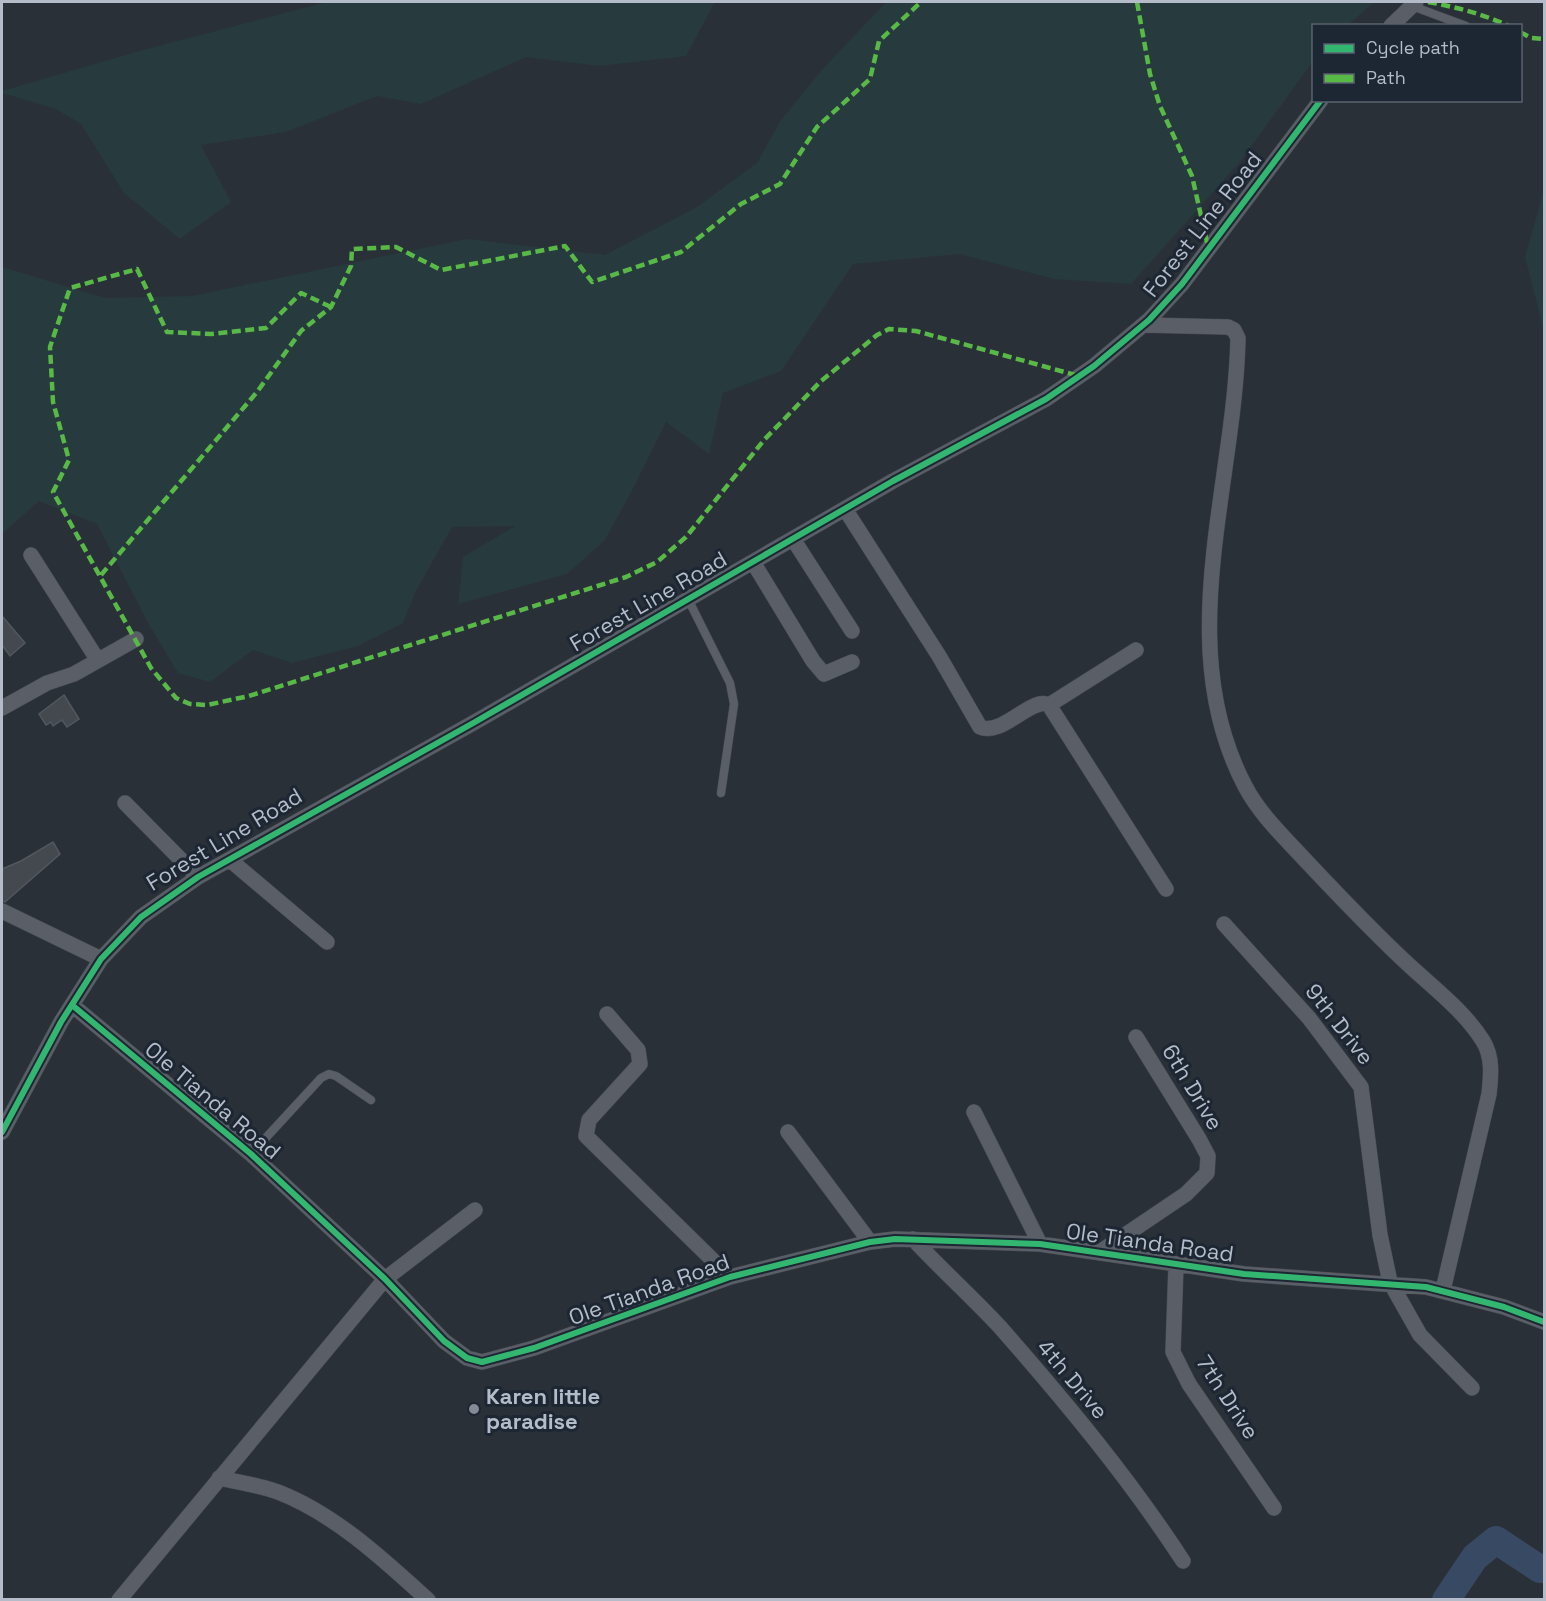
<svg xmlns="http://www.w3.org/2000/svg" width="1546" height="1601" font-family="'Space Grotesk',sans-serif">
<rect width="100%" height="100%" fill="#2a3038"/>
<!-- green -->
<path fill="#273a3e" d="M327,2H715L686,56L599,66L526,57L421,104L377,96L286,132L201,145L231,202L180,239L124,193L81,124L56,109L2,93V91L143,50Z
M886,2H1374L1348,25L1314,26L1313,61L1240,162L1131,284L1054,279L960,254L853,264L781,371L723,393L709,454L666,422L635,485L605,540L567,574L458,604L463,557L515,526L452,527L416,591L403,623L358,646L292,663L253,650L210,682L178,673L148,623L97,524L39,501L2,534V267L105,298L192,296L467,239L605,255L697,207L757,163L781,120L821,71Z
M1544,190V331L1525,257Z"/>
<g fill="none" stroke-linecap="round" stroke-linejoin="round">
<!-- river -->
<path stroke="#384963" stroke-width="28" d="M1446,1600L1475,1557L1496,1540L1540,1569H1544"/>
</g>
<!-- building -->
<path fill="#444950" stroke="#52575f" stroke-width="1.5" d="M2,616L25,643L10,656L2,645Z
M64,695L79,719L67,727L62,720L53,726L51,722L46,725L39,714Z
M53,842L60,854L5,902L2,901V869L21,861Z"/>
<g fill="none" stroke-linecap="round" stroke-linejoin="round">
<!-- service casing -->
<g stroke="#484c53" stroke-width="9">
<path id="service" d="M1412,6L1466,26
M688,599L730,683L734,704L721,793
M251,1154L321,1078L329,1074L336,1076L371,1100"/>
</g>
<!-- minor casing -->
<g stroke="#484c53" stroke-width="16">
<path id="minor" d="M1391,26L1416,2
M1143,325L1228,327L1234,330L1238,338C1235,485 1171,646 1245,786C1260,815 1286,839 1308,863C1341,898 1374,933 1410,966C1435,989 1465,1012 1483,1041C1493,1057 1491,1076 1489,1094L1443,1290
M845,509L939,656L980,727C1002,737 1033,695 1049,705L1166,889
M793,539L852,631
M31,555L97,659
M753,562L813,661L824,674L852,662
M1049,705L1136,650
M2,708L47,683L74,674L136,639
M125,803L198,877
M230,860L327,942
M2,911L101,959
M1224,924L1309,1018L1361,1087L1380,1235L1390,1282L1420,1335L1472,1388
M72,1005L251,1154L385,1279L444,1341L467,1358L482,1362L534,1348L730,1277L870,1242L895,1239L1040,1244L1244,1274L1426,1287L1504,1307L1544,1322
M607,1014L638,1050L640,1064L589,1120L586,1136L730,1277
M974,1112L1040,1244
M2,1132L61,1022L101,959L141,917L198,877L475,722L893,481L1046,399L1094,366L1149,320L1182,284L1321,100
M788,1132L870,1242
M913,1239C941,1269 972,1297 1000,1327C1065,1401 1129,1478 1183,1561
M1100,1252L1186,1194L1207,1173L1208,1156L1199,1139L1136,1037
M1176,1265L1173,1352L1189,1384L1274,1508
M219,1478C238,1482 259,1485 278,1492C335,1514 384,1560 428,1600
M119,1600L385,1279L475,1210"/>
</g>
<!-- service -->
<use href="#service" stroke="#5a5e66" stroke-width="8"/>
<!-- minor -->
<use href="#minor" stroke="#5a5e66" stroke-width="15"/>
<!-- quiet -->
<path stroke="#58b947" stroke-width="4.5" stroke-dasharray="9 4.5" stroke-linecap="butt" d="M1137,2L1150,74L1160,106L1192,176L1209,251
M1428,2C1456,7 1483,14 1509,26
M1520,32L1531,38L1544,39
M331,307L301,293L266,328L211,334L167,332L137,269L70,288L50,347L53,402L69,460L53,492L151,668L176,698L190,704L207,705L249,696L626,577L657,562L686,537L764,440L820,382L877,335L889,329L916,331L1079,376
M101,575L257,392L301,331L331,307L351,266L352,249L396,247L441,270L565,246L592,282L681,252L741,204L780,184L817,127L870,79L879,41L921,2"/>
<!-- cycleway casing -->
<g stroke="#1d2633" stroke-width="10">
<path id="cycleway" d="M72,1005L251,1154L385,1279L444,1341L467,1358L482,1362L534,1348L730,1277L870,1242L895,1239L1040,1244L1244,1274L1426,1287L1504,1307L1544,1322
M2,1132L61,1022L101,959L141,917L198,877L475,722L893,481L1046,399L1094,366L1149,320L1182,284L1321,100"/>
</g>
<!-- cycleway -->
<use href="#cycleway" stroke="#33b770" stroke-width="6"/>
</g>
<!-- markers -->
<circle fill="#848b96" stroke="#1d2633" stroke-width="2" cx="474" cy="1409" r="6"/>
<g text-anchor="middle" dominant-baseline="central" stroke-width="6" stroke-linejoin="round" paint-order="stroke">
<!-- street labels -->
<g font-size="22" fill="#b4bcc9" stroke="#1d2633">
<text transform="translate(1202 224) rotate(-52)">Forest Line Road</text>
<text transform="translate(648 601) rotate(-30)">Forest Line Road</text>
<text transform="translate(224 839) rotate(-31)">Forest Line Road</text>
<text transform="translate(1340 1024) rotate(52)">9th Drive</text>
<text transform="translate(1193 1087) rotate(59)">6th Drive</text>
<text transform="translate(213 1100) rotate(40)">Ole Tianda Road</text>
<text transform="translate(1150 1242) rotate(8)">Ole Tianda Road</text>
<text transform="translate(649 1289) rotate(-20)">Ole Tianda Road</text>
<text transform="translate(1073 1379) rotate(50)">4th Drive</text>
<text transform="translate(1228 1397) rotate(57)">7th Drive</text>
</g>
<!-- poi labels -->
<g font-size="22" font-weight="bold" fill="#b4bcc9" stroke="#1d2633" text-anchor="start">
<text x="486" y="1396">Karen little<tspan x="486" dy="25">paradise</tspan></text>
</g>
</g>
<!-- border -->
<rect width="1546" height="1601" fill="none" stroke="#b4bcc9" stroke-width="6"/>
<!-- legend -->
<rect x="1312" y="24" width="210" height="78" fill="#1d2633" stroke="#59626f" stroke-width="1.5"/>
<rect x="1324" y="44" width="30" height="9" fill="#33b770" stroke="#59626f" stroke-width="1.5"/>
<text x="1366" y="54" font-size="18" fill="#b4bcc9">Cycle path</text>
<rect x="1324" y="74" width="30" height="9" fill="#58b947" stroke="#59626f" stroke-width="1.5"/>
<text x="1366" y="84" font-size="18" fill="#b4bcc9">Path</text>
</svg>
